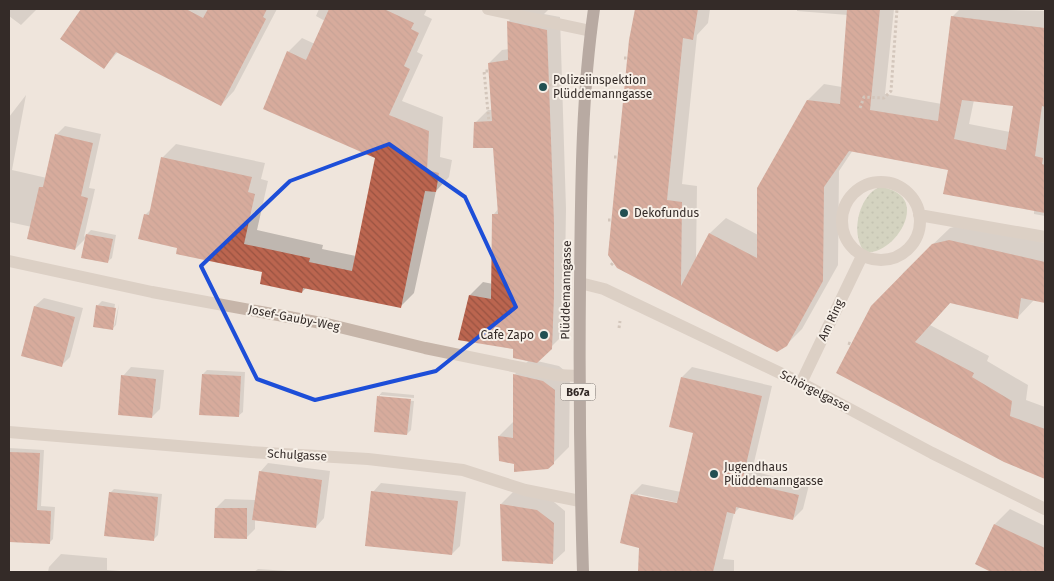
<svg xmlns="http://www.w3.org/2000/svg" width="1054" height="581" font-family="'Fira Sans',sans-serif">
<defs>
<pattern id="grass-dots" width="8" height="8" patternUnits="userSpaceOnUse" patternTransform="scale(1.25)"><rect width="8" height="8" fill="#b3bd9d"/><path d="M2 2h.1M6 6h.1" fill="none" stroke="#929a80" stroke-width="1.8" stroke-linecap="round"/></pattern>
<pattern id="building-back-hatch" width="6" height="6" patternUnits="userSpaceOnUse" patternTransform="scale(1.25)"><rect width="6" height="6" fill="#bb654f"/><path d="M-1 5l2 2M0 0l6 6M5-1l2 2" fill="none" stroke="#995342"/></pattern>
</defs>
<rect width="100%" height="100%" fill="#efe5dc"/>
<!-- grass -->
<path fill="url(#grass-dots)" d="M880,187C937,195 890,261 864,251C850,233 859,195 880,187Z"/>
<!-- shadow -->
<path fill="#0003" fill-rule="evenodd" d="M9,9H37L21,25L9,16Z
M83,9H277L234,91L221,105L118,52L103,68L62,39Z
M319,9H427L424,15L432,19L417,52L423,55L402,101L443,117L440,157L452,160L449,177L436,191L414,293L400,307L306,288L302,292L264,271L179,247L145,215L152,208L162,158L176,144L265,163L261,179L268,181L257,230L323,245L322,249L356,256L376,158L288,52L302,38L315,44L325,21L316,16Z
M521,9H549L544,14L560,17L566,209L564,334L537,361L559,366L570,375L569,447L553,463H515L499,436L514,421V375L529,360L514,348L459,339L470,295L483,282L493,284L494,214L499,208L494,147L475,123L488,110H493L489,63L502,50L509,49L508,22Z
M637,9H710L708,23L697,35L682,184L697,186L696,261L710,233L726,218L758,235V188L808,100L824,84L842,87L848,15L797,11V9H894L885,94L942,104L952,17L960,9L1045,11V216L1034,214V210L949,169L853,150L839,171L838,265L802,329L786,345L618,267L631,40ZM974,100L1014,104L1010,132L969,124Z
M26,95L12,170L47,178L56,135L65,126L101,134L89,188L95,189L84,237L91,230L116,235L112,258L107,262L86,238L75,249L32,227L9,222V117Z
M966,224L1045,243V302L1034,300L1017,318L951,302L930,325L989,356L987,361L1028,385L1026,400L1045,407V477L1006,461L838,372L903,273L950,228Z
M44,298L83,308L70,357L62,365L35,306Z
M102,301L115,304L112,326H114L119,304L116,325L112,329L98,305Z
M131,367L164,370L160,409L152,417L123,376Z
M692,367L772,386L752,471L809,485L803,509L793,519L740,507L734,513L723,559L734,560V572H640V547L632,494L642,484L681,492L695,432L682,377ZM638,494L683,504L682,506L638,496Z
M207,370L245,372L243,412L238,416L203,374Z
M382,392L414,395V398L380,395V398L414,401L411,430L407,434L378,397Z
M9,448L44,450L41,506L55,507L53,539L49,543L9,541Z
M268,463L330,471L324,518L316,527L255,519V529L246,538L216,508L225,499L256,500L260,472Z
M381,483L466,492L460,546L452,554L373,492Z
M114,489L162,494L158,535L153,540L110,493Z
M513,492L549,498L565,511V551L552,563L503,560L501,504Z
M1010,509L1045,526V572H994L976,564L995,524Z
M61,554L107,558V570L132,572H48L49,567Z
M258,569L303,572H254Z"/>
<!-- building -->
<path fill="url(#building-back-hatch)" fill-rule="evenodd" d="M81,9H186L203,18L208,9H267L263,17L266,19L221,106L116,52L104,69L60,39Z
M329,9H384L414,23L411,29L419,33L404,66L410,69L389,115L429,131L427,170L439,173L436,192L425,191L401,308L303,288L302,293L260,284L262,272L176,254L177,248L138,239L144,214L149,215L161,157L252,177L248,192L255,194L244,244L310,258L309,262L352,271L375,158L263,109L287,51L306,60Z
M635,9H698L693,40L683,38L667,200L682,202L681,286L709,233L757,258V188L807,100L840,104L847,9H880L870,110L938,121L951,16L1045,28V107L1042,106L1035,156L1043,158L1042,164L1045,165V213L943,194L948,170L849,151L824,187L823,281L787,346L777,352L617,268L608,255L629,40ZM962,100L1013,106L1006,150L954,139Z
M507,21L547,30L554,222V296L552,349L537,363L513,358V349L458,340L469,295L491,299L492,214H498L493,148H473L474,122L492,121L488,63L508,60Z
M55,134L93,143L81,196L88,198L75,250L27,239L39,187H43Z
M86,234L113,239L108,263L81,258Z
M949,240L1045,262V303L1021,298L1018,319L950,303L915,342L974,373L972,377L1012,401L1010,416L1045,429V479L1004,462L836,373L871,306L932,244Z
M96,305L116,308L113,330L93,327Z
M34,306L75,317L62,367L21,356Z
M202,374L241,376L239,417L199,415Z
M513,374L543,381L555,390L554,464L548,469L514,472V464L499,461L498,436L513,438Z
M121,375L156,379L152,418L118,415Z
M681,377L762,396L742,482L799,495L793,520L736,507L735,514L727,512L713,572H638L639,548L620,543L631,494L677,503L693,433L669,427Z
M377,396L411,399L407,435L374,432Z
M9,452L40,453L37,510L51,511L50,544L9,542Z
M259,471L322,480L316,528L252,520Z
M371,491L458,501L452,555L365,546Z
M109,492L158,497L154,541L104,536Z
M500,504L537,510L554,523L553,564L502,561Z
M215,508H247V539L214,538Z
M994,524L1045,548V572H991L975,564Z"/>
<g fill="none" stroke-linecap="round" stroke-linejoin="round">
<!-- path -->
<path stroke="#b29f93" stroke-width="3" stroke-dasharray="2.5 2.5" stroke-linecap="butt" d="M624,58H628
M488,71H484L489,122
M622,79L625,80
M549,85H553
M860,108L864,97L884,98L891,91L897,9
M614,157H618
M608,220H612
M611,265L613,263
M619,328L620,321
M848,343L851,344"/>
<!-- minor -->
<path stroke="#c6b5a9" stroke-width="12" d="M488,9L591,31
M842 221a39 39 0 1 1 78 0a39 39 0 1 1-78 0Z
M919,215L1045,237
M9,261L152,292L327,324L425,348L532,370L556,375L578,376
M580,283L604,289L801,383L932,453L1045,509
M801,383L862,256
M9,432L251,452L368,459L463,470L525,490L580,501"/>
<!-- major -->
<path stroke="#75625b" stroke-width="12" d="M583,572C580,476 579,381 580,285C581,193 581,99 594,9"/>
</g>
<!-- marked area -->
<path d="M0 0H1054V581H0ZM389,144L465,197L516,307L436,371L315,400L257,379L201,266L290,181Z" fill="#efe5dc" fill-opacity=".55" fill-rule="evenodd"/>
<path fill="none" stroke="#1d4ed8" stroke-width="4" stroke-linejoin="round" d="M389,144L465,197L516,307L436,371L315,400L257,379L201,266L290,181Z"/>
<!-- markers -->
<g fill="#225052" stroke="#f7f0e8" stroke-width="2">
<circle cx="543" cy="87" r="5"/>
<circle cx="624" cy="213" r="5"/>
<circle cx="544" cy="335" r="5"/>
<circle cx="714" cy="474" r="5"/>
</g>
<g text-anchor="middle" dominant-baseline="central" stroke-width="4" stroke-linejoin="round" paint-order="stroke">
<!-- shield labels -->
<rect fill="#f7f0e8" stroke="#6e6662" stroke-width="1" x="560.5" y="383.5" width="35" height="17" rx="4"/>
<g font-size="11" font-weight="bold" fill="#342b28">
<text x="578" y="392">B67a</text>
</g>
<!-- poi labels -->
<g font-size="12" fill="#342b28" stroke="#f7f0e8" text-anchor="start">
<text x="553" y="80">Polizeiinspektion<tspan x="553" dy="14">Plüddemanngasse</tspan></text>
<text x="634" y="213">Dekofundus</text>
<text x="534" y="335" text-anchor="end">Cafe Zapo</text>
<text x="724" y="467">Jugendhaus<tspan x="724" dy="14">Plüddemanngasse</tspan></text>
</g>
<!-- street labels -->
<g font-size="12" fill="#342b28" stroke="#f7f0e8">
<text transform="translate(566 290) rotate(-89)">Plüddemanngasse</text>
<text transform="translate(294 318) rotate(11)">Josef-Gauby-Weg</text>
<text transform="translate(831 320) rotate(-65)">Am Ring</text>
<text transform="translate(815 391) rotate(27)">Schörgelgasse</text>
<text transform="translate(297 455) rotate(3)">Schulgasse</text>
</g>
</g>
<!-- border -->
<rect width="1054" height="581" fill="none" stroke="#342b28" stroke-width="20"/>
</svg>
